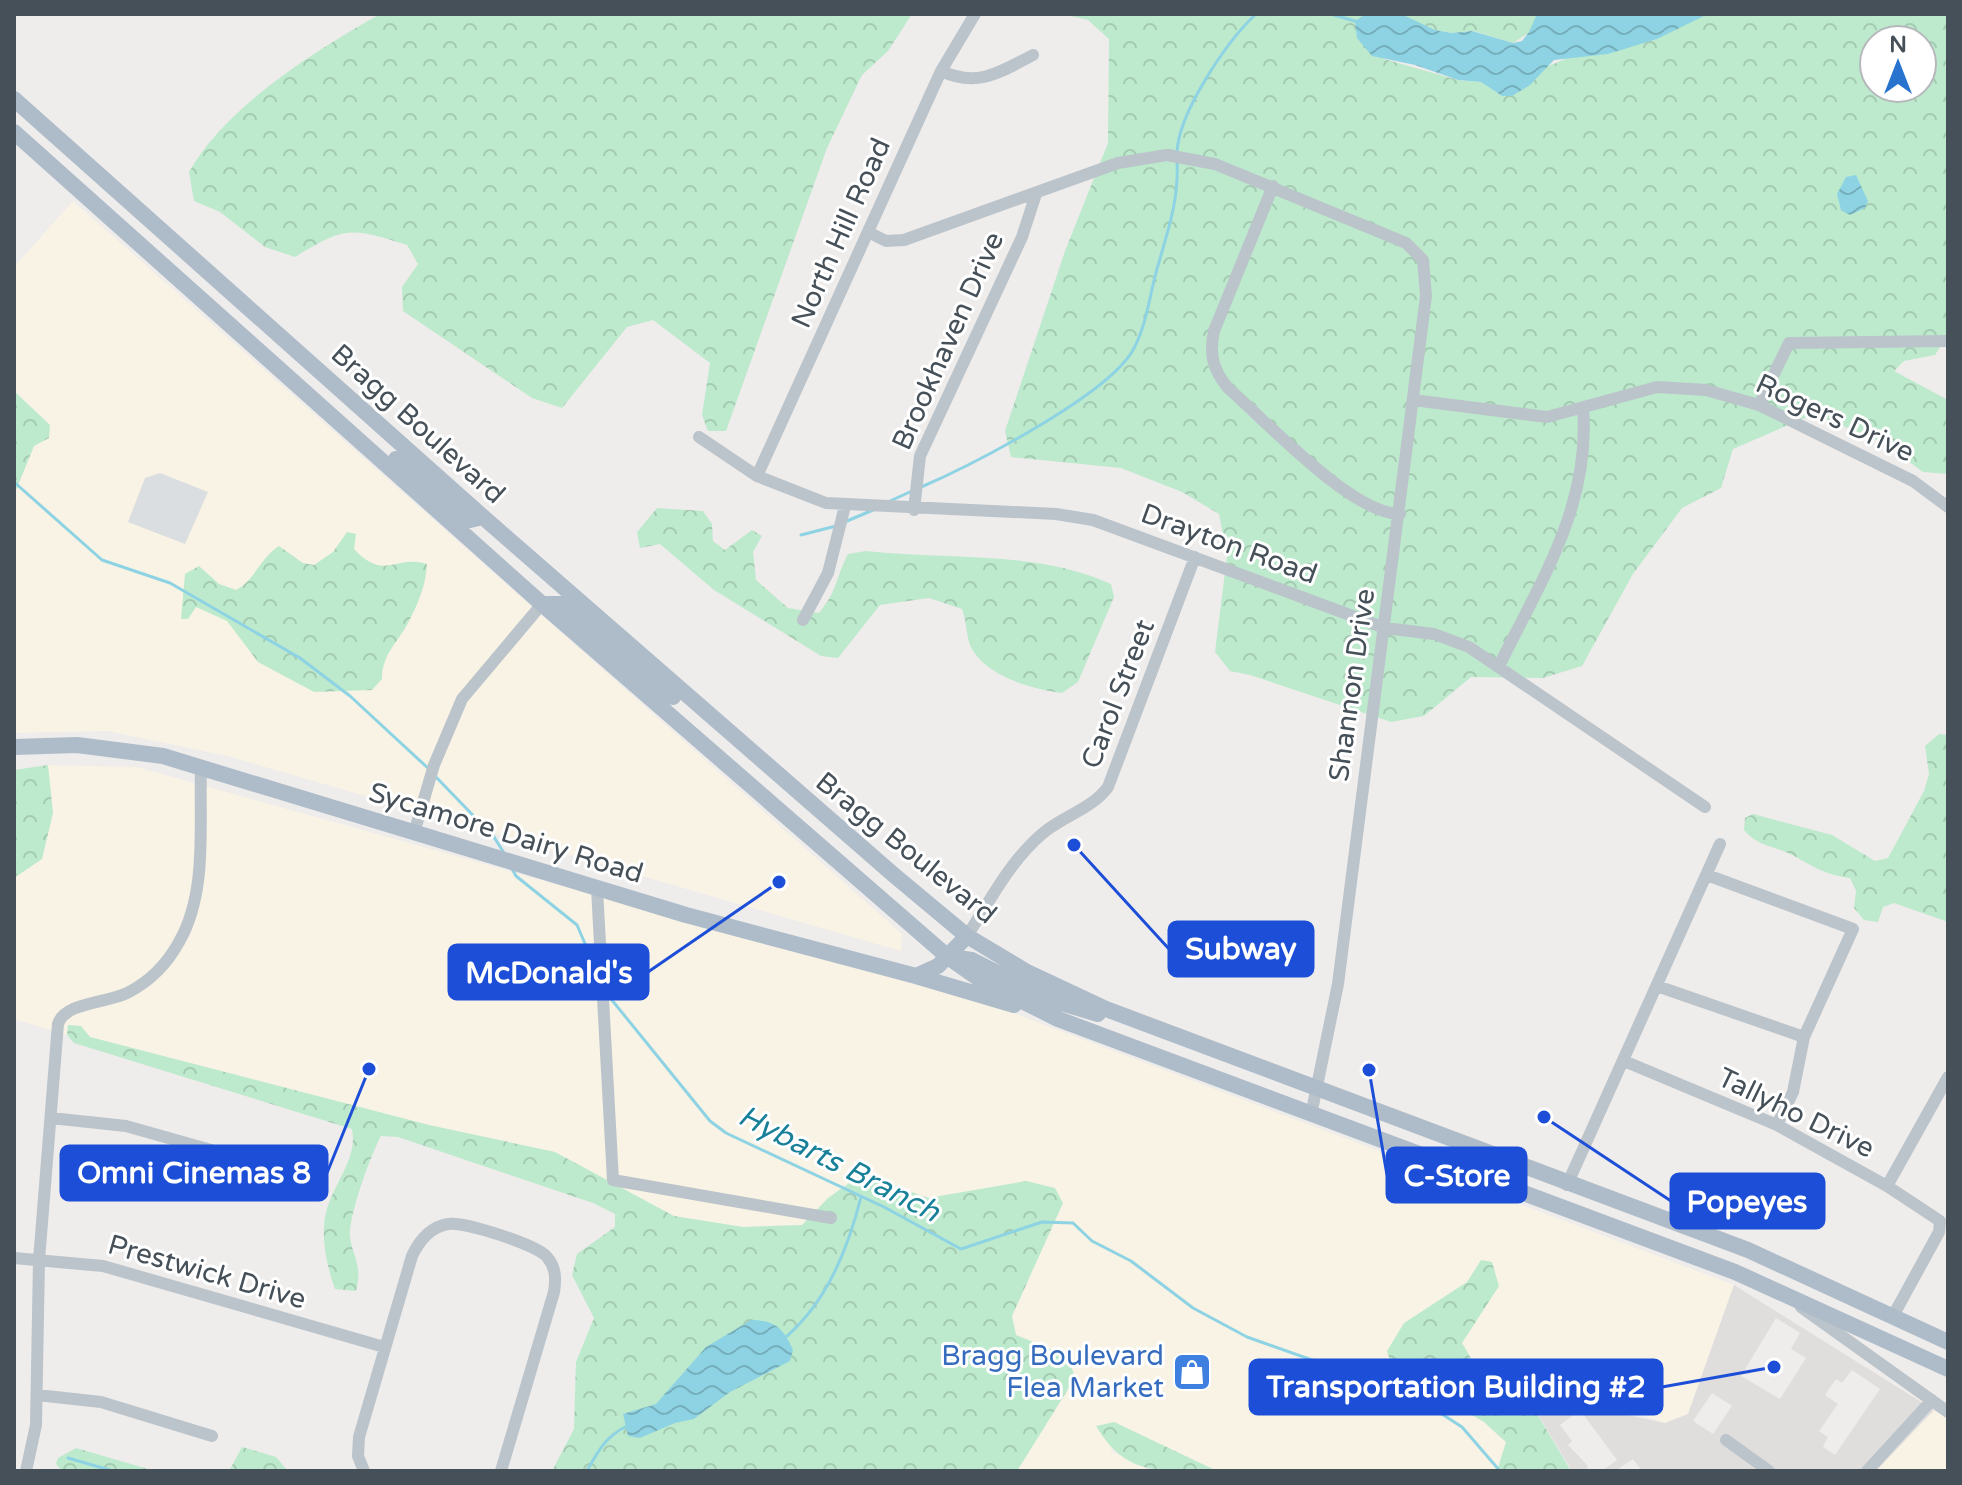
<svg xmlns="http://www.w3.org/2000/svg" width="1962" height="1485" font-family="'Varela Round',sans-serif">
<defs>
<pattern id="forest-crowns" width="20" height="18" patternUnits="userSpaceOnUse" patternTransform="scale(2)"><rect width="20" height="18" fill="#bdeacd"/><path d="M2 6a3 3 0 1 1 6 0M12 15a3 3 0 1 1 6 0" fill="none" stroke="#a4cab2"/></pattern>
<pattern id="water-waves" width="16" height="10" patternUnits="userSpaceOnUse" patternTransform="scale(2)"><rect width="16" height="10" fill="#8ed3e3"/><path d="M0 5q4-4 8 0t8 0" fill="none" stroke="#76aebb"/></pattern>
</defs>
<rect width="100%" height="100%" fill="#efecec"/>
<!-- commercial -->
<path fill="#f9f3e5" d="M73,201L902,934L901,951L231,757L108,731L14,733V495L34,446L50,425L14,391V267Z
M48,765L137,767L1002,1009L1734,1285L1688,1414L1665,1423L1504,1368L1475,1365L1462,1343L1481,1261L1413,1382L1484,1422L1506,1443L1497,1471H1217L1114,1422L1111,1451L1151,1471H1017L1075,1378L1068,1356L1016,1335L1012,1316L1063,1203L973,1191L928,1198L862,1174L828,1198L802,1225L743,1227L673,1216L555,1152L429,1125L90,1037L81,1026L69,1025L67,1035L14,1019V878L42,858L53,813Z
M1934,1410L1948,1419V1471H1876Z"/>
<!-- education -->
<path fill="#e0dddd" fill-rule="evenodd" d="M1734,1285L1934,1410L1876,1471H1642L1633,1459L1615,1471H1602L1617,1460L1580,1410L1560,1425L1572,1441L1568,1445L1588,1466L1586,1471H1572L1525,1393L1665,1423L1688,1414ZM1776,1318L1800,1333L1791,1349L1806,1358L1780,1399L1741,1376ZM1852,1370L1880,1389L1835,1455L1823,1447L1828,1437L1819,1431L1838,1404L1825,1395L1836,1379L1842,1383ZM1712,1393L1732,1406L1713,1434L1693,1421Z"/>
<!-- airport -->
<path fill="#dbdee1" d="M160,473L208,492L185,544L128,522L145,478Z"/>
<!-- forest -->
<path fill="url(#forest-crowns)" fill-rule="evenodd" d="M380,14H912L888,51L862,75L827,148L726,431H708L702,415L710,363L653,320L627,327L562,408L532,398L403,311L402,287L418,264L407,245C351,227 345,226 295,257L265,247L220,212L194,201L189,172C226,106 315,51 380,14Z
M1063,14H1378L1384,59L1458,80L1481,82L1502,96L1544,68L1570,57L1632,45L1708,14H1948V335L1935,355L1904,361L1894,371L1948,400V474L1923,472L1882,442L1814,414L1733,449L1721,488L1682,508L1633,574L1582,666L1543,678L1471,677L1424,716L1391,722L1250,675L1230,671L1215,652L1227,556L1219,514L1182,492L1121,468L1011,457L1005,431L1065,251L1108,143L1109,39L1088,20ZM1874,40H1922V88H1874Z
M1398,14H1542L1530,32L1513,43L1473,31L1452,33L1435,30Z
M14,391L50,425L49,438L34,446L14,495Z
M657,508L703,511L712,524L713,541L725,550L752,530L762,536L753,552L756,580L788,608L819,613C838,590 835,579 848,554L866,551C947,560 1035,550 1111,584L1114,597L1078,682L1062,693C1033,689 991,678 973,651C966,641 967,621 962,609L929,598L880,605L838,658L821,656L714,590L660,544L640,548L637,532Z
M347,532L356,534L354,549C385,582 395,554 427,564C426,585 418,604 408,623C397,644 382,654 382,679L372,690L314,692L258,662L227,621L196,607L188,619H181L185,574L199,566L219,584L236,590C254,581 260,558 279,546L303,563L314,565L333,552Z
M1939,734L1948,735V922L1894,903L1883,907L1878,922L1864,920L1854,908L1856,891L1850,878C1827,875 1815,868 1796,857C1777,846 1759,848 1744,830L1745,818L1753,814L1832,835L1875,861L1888,858L1924,791L1929,774L1925,746Z
M48,765L53,813L42,859L14,878V770Z
M68,1025L81,1026L90,1037L429,1125L555,1152L674,1216L743,1227L802,1225L828,1198L862,1174L928,1198L1026,1181L1055,1188L1063,1203L1012,1316L1016,1335L1068,1356L1075,1378L1017,1471H552L574,1429L576,1362L594,1318L572,1275L577,1254L615,1227V1214L593,1203L398,1137L381,1136C371,1154 351,1210 350,1231C349,1253 364,1262 356,1291L335,1289C327,1267 320,1236 326,1213C333,1183 358,1160 352,1129L74,1043L67,1035Z
M1481,1260L1492,1262L1499,1286L1462,1343L1475,1365L1504,1368L1533,1407L1571,1471H1497L1506,1442L1484,1422L1392,1367L1387,1351L1404,1323L1467,1282Z
M1114,1422L1217,1471C1162,1471 1127,1478 1096,1426Z
M242,1447L276,1457L288,1471H229Z
M76,1448L155,1471H62L56,1464L58,1458Z"/>
<!-- water -->
<path fill="url(#water-waves)" d="M1366,14H1401L1435,30L1452,33L1472,31L1513,43L1522,41L1529,32L1537,14H1708L1657,39L1608,54L1554,60L1530,85L1512,96H1502L1481,82L1458,80L1415,65L1372,56L1357,38L1355,21Z
M1856,175L1868,201L1865,208L1850,215L1841,210L1837,194L1846,177Z
M751,1320C775,1320 784,1329 793,1350L790,1361L730,1392L694,1419L675,1423L640,1438L628,1436L623,1414L656,1404L706,1347Z"/>
<g fill="none" stroke-linecap="round" stroke-linejoin="round">
<!-- stream -->
<path stroke="#8ed3e3" stroke-width="3" d="M1331,14L1358,22
M1177,153C1178,113 1227,41 1256,14
M14,482L102,560L170,583L300,658L350,696L430,770
M919,488C970,466 1107,396 1133,350C1148,323 1150,290 1159,262C1169,227 1179,198 1177,161
M890,501L912,491
M847,521L873,510
M801,535L836,526
M435,776L494,837L504,853
M511,867L516,876L577,925L596,969
M607,994L710,1121L726,1133L884,1207L961,1249L1042,1222L1073,1223L1092,1241L1131,1261L1193,1308L1247,1337L1414,1396L1462,1427L1500,1471
M787,1336C828,1300 848,1248 861,1197
M68,1458L113,1471
M587,1471C598,1451 606,1436 627,1426"/>
<!-- minor -->
<path stroke="#bbc4ca" stroke-width="12" d="M941,71C978,88 1000,72 1033,55
M1273,186L1214,331C1209,354 1213,370 1228,388C1266,421 1352,514 1400,514
M868,232L886,241L904,240L1118,163L1167,155L1215,164L1406,243L1423,260L1426,296L1338,984L1311,1115
M1413,400L1547,417L1657,387L1706,390L1759,405L1913,481L1948,507
M1759,405L1789,343L1948,341
M699,437L757,476L826,503L1056,514L1093,520L1385,628L1434,634L1469,647L1705,807
M757,476L941,71L975,14
M914,510L920,456L1022,237L1036,194
M803,620L828,573L845,506
M1499,666C1540,582 1591,506 1583,408
M414,833L434,765L462,699L542,604
M1707,875L1853,929L1804,1037L1793,1092L1777,1125
M597,889L613,1180L831,1218
M967,936C990,901 1010,861 1042,834C1063,816 1092,809 1108,787L1195,557
M1657,986L1804,1037
M1624,1061L1777,1125L1887,1186L1940,1221
M51,1118L126,1126L285,1171
M1567,1185L1720,844
M1887,1186L1948,1077
M14,1258L103,1266L384,1347
M1801,1307L1948,1412
M1893,1316L1939,1232L1940,1221
M37,1395L101,1402L212,1436
M1726,1440L1769,1471
M26,1471L36,1425L39,1260L58,1024C65,1002 108,1003 127,993C149,982 167,964 179,942C208,892 199,824 201,768
M364,1471L358,1456L359,1437L412,1256C419,1241 430,1227 448,1224C463,1221 538,1245 547,1257C556,1267 556,1279 554,1292L501,1471
M1867,1471L1932,1400"/>
<!-- major -->
<path stroke="#aebcc9" stroke-width="16" d="M14,99L483,517L895,876L967,936L1027,972L1106,1009L1748,1250L1948,1342
M14,132L542,604L948,957L982,981L1058,1019L1735,1272L1948,1369
M396,459L461,514L470,520L483,517
M542,604H565L673,697
M14,747L77,745L163,756L686,915L916,976L938,966L967,936
M950,957L972,960L1048,999L1098,1014
M916,976L1014,1005"/>
</g>
<!-- icons -->
<defs>
<g id="shop-square" transform="scale(2)"><rect x="-9" y="-9" width="18" height="18" rx="4" fill="#3f7fe0" stroke="#fff"/><path d="M-5-2.5h2.3a2.7 3.5 0 0 1 5.4 0H5L5.5 6h-11ZM-1.5-2.5h3a1.5 2.3 0 0 0-3 0Z" fill="#fff"/></g>
</defs>
<g fill-rule="evenodd">
<use href="#shop-square" x="1192" y="1372"/>
</g>
<g text-anchor="middle" dominant-baseline="central" stroke-width="6" stroke-linejoin="round" paint-order="stroke">
<!-- street labels -->
<g font-size="28" fill="#465058" stroke="#fff">
<text transform="translate(841 233) rotate(-66)">North Hill Road</text>
<text transform="translate(948 341) rotate(-66)">Brookhaven Drive</text>
<text transform="translate(1835 418) rotate(25)">Rogers Drive</text>
<text transform="translate(418 424) rotate(42)">Bragg Boulevard</text>
<text transform="translate(1229 544) rotate(20)">Drayton Road</text>
<text transform="translate(1352 685) rotate(-82)">Shannon Drive</text>
<text transform="translate(1118 694) rotate(-69)">Carol Street</text>
<text transform="translate(506 833) rotate(17)">Sycamore Dairy Road</text>
<text transform="translate(906 848) rotate(39)">Bragg Boulevard</text>
<text transform="translate(1796 1113) rotate(26)">Tallyho Drive</text>
<text transform="translate(207 1272) rotate(16)">Prestwick Drive</text>
</g>
<!-- shop labels -->
<g font-size="28" fill="#366cbe" stroke="#fff" text-anchor="end">
<text x="1164" y="1356">Bragg Boulevard<tspan x="1164" dy="32">Flea Market</tspan></text>
</g>
<!-- water labels -->
<g font-size="30" font-style="italic" fill="#188099" stroke="#fff">
<text transform="translate(839 1164) rotate(27)">Hybarts Branch</text>
</g>
</g>
<!-- callouts -->
<path fill="none" stroke="#1d4ed8" stroke-width="3" d="M1074 845L1169 949M779 882L648 972M369 1069L327 1173M1369 1070L1387 1175M1544 1117L1671 1201M1774 1367L1662 1387"/>
<g fill="#1d4ed8" stroke="#fff" stroke-width="3">
<circle cx="1074" cy="845" r="8"/>
<circle cx="779" cy="882" r="8"/>
<circle cx="369" cy="1069" r="8"/>
<circle cx="1369" cy="1070" r="8"/>
<circle cx="1544" cy="1117" r="8"/>
<circle cx="1774" cy="1367" r="8"/>
</g>
<g fill="#1d4ed8" stroke="#1d4ed8" stroke-width="3">
<rect x="1169" y="922" width="144" height="54" rx="8"/>
<rect x="449" y="945" width="199" height="54" rx="8"/>
<rect x="61" y="1146" width="266" height="54" rx="8"/>
<rect x="1387" y="1148" width="139" height="54" rx="8"/>
<rect x="1671" y="1174" width="153" height="54" rx="8"/>
<rect x="1250" y="1360" width="412" height="54" rx="8"/>
</g>
<g font-size="30" text-anchor="middle" font-weight="bold" fill="#fff">
<text x="1241" y="959">Subway</text>
<text x="549" y="983">McDonald's</text>
<text x="194" y="1183">Omni Cinemas 8</text>
<text x="1457" y="1186">C-Store</text>
<text x="1747" y="1212">Popeyes</text>
<text x="1456" y="1397">Transportation Building #2</text>
</g>
<!-- border -->
<rect width="1962" height="1485" fill="none" stroke="#465058" stroke-width="32"/>
<!-- north arrow -->
<g transform="translate(1898 64)"><circle r="38" fill="#ffffff" stroke="#b5b9bc" stroke-width="2"/>
<path d="M0-6L14 30L0 20L-14 30Z" fill="#2873cd"/>
<text y="-12" font-size="22" font-weight="bold" text-anchor="middle" fill="#465058">N</text>
</g>
</svg>
